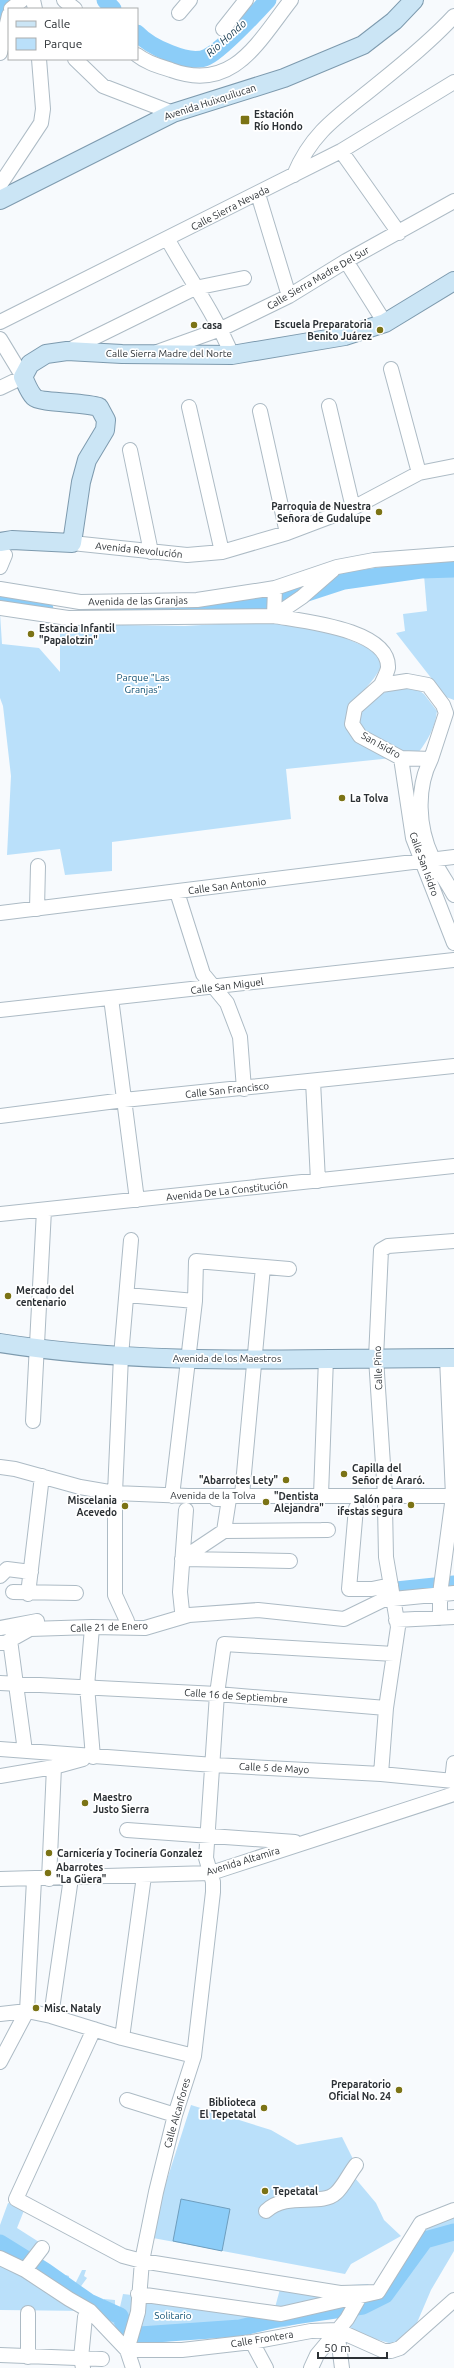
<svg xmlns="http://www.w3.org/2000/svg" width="454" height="2368" font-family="Ubuntu,sans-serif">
<rect width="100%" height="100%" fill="#f7fafd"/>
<!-- green -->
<path fill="#bae0fa" d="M454,574V700L446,697L396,633L405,631L403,614L427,611L424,575Z
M0,613L2,644L39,648L60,672V624L185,626L253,622L295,625L338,635L378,652L382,665C372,685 360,692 347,710L356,740L392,758L286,769L291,819L112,842V871L65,875L60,849L7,855L11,776L3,706L0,698Z
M414,687L424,694L437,711C435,728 428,740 418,753H400L364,733L357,724L358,713C380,692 384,690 414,687Z
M191,2105L271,2130L297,2145L342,2137L356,2165L355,2178L376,2203L384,2220L401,2236L351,2264L345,2274L153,2238L164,2189Z
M8,2203L25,2208L17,2228L39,2242L34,2258L63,2279L66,2275L69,2276V2280L75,2284L82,2270H86L84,2276L87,2278L79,2289L84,2299L86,2296L90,2298L91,2302L103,2305L104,2299L115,2300V2306L120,2307L123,2294L132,2295L130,2325L143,2324L144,2299L273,2315L280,2289L369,2284L355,2296L365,2299L424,2227L454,2213V2251L431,2290L416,2325L399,2346L345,2330L346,2312L285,2327L146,2344L135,2342L121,2336L0,2252V2225Z
M0,2258L90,2311L0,2310Z"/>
<!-- water -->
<path fill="#8ccdf8" stroke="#6f9ebe" d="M181,2199L230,2209L222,2251L173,2241Z"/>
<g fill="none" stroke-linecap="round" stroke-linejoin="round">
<!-- river -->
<path stroke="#8ccdf8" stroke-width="17" d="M105,0L113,9
M0,12L4,0
M137,33C149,46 189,66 207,57C221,50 256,13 268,0
M0,600L45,609
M115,612L177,608L207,610L286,600L344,581L421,570L454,569
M377,1592L454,1584
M0,2243L45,2271L89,2302L120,2316L125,2327L140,2335L240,2328L280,2318L363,2306L385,2295L425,2240L454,2232"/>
<!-- minor casing -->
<g stroke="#adbbc5" stroke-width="16">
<path id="minor" d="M33,0L35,9
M64,0L75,9
M11,9L22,0
M179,13L190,0
M223,29L246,0
M0,53L9,15
M137,55C147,63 159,66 171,70C233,93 258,42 291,0
M75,59L103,86L173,113
M341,151L399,233
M294,175C313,129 343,113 379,83C405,62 432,40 454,16
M0,185L41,123L43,109L39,59
M258,194L289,296
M168,240C189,278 215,314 232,355
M346,261L385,323
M0,322L341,151L454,82
M0,339L23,377L0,388
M67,351L195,288L244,278
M157,352L221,329L289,296L346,261L454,201
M391,369L419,473
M329,406L353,508
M189,407L222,552
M260,411L287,533
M130,450L151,552
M72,543L187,555L222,552L287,533L353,508L419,473L454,466
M0,567L5,555
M275,588L274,616C301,621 390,629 388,668C387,673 383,680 381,685
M0,589L80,602L197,600L275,588L337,567L374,560L454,554
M0,608L68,618L274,616L302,597L333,570
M407,681L428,685L443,705L446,713L431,759L401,758L360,736L352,724L355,708L381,685Z
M401,758L413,838L454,943
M431,759C416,788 418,827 432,857C438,870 447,882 454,895
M177,892L203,974L227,1003L240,1037L244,1089
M37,909L38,866
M0,913L454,857
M111,998L137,1200
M0,1010L454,960
M313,1081L318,1181
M0,1116L124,1100L454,1066
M0,1214L454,1166
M127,1295L195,1301
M33,1421L44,1210
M0,1467L15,1469L80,1487L115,1493L188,1496H454
M242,1495L263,1267
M321,1495L326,1358
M385,1495L376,1358L381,1250L388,1246L454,1241
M172,1496L195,1301L196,1261L289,1269
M356,1508L349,1589H372L391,1585
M224,1531L328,1530H322
M182,1559L290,1561
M182,1559L224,1531L229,1499H216
M0,1576L7,1569L31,1572
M13,1592L76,1593
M28,1594L42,1476
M182,1611L180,1592L186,1510
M440,1618V1594L453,1496L447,1358
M396,1620L454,1617
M126,1627L127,1621L115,1595V1493L121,1356L131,1240
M0,1628L37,1621
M92,1628L87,1686L93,1757
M10,1640L25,1751
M0,1643H5L30,1629L92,1627L145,1628L189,1615L258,1610L344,1619L383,1600L454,1593
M0,1683L217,1694L386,1708
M0,1749L214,1765L381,1774L454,1781
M381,1774L386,1708L398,1627L386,1557L385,1506
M0,1776L54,1767L83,1759
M452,1781L454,1763
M127,1830L295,1842
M0,1879L211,1873L454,1794
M49,1879L54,1767
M0,2014L27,2011L51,2016L122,2038L194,2056
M51,2016L71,1878
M94,2029L16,2199L123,2256L142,2261L340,2293L378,2292
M122,2038L144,1876
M0,2062L27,2011L34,1880
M127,2100L175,2115
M266,2211C287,2191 321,2207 336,2193C343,2187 349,2174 356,2165
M0,2258L25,2270L69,2299L90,2311L127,2350L133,2368
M25,2270L42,2248
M138,2294L281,2314L378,2292L421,2223L454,2210
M28,2313V2357
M337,2330L342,2368
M252,2342L266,2368
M127,2350L138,2312L142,2261L156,2192L175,2115L194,2056L213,1892V1882L206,1858L217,1694L224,1644L394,1654
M127,2350H182L252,2342L311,2331L337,2330L384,2351H391L400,2348L454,2300
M0,2355L102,2359
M83,2368L81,2358L85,2317
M311,2368L317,2355L347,2319L359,2298"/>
</g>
<!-- major casing -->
<g stroke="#7d9aae" stroke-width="20">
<path id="major" d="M0,200L173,113L284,78L363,45L394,21L414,0
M0,542L12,540L72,543L81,482L87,460L105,430L106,420L99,407C84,402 40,403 34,397C29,392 26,383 23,377L30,364L46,354L67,351L122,354L232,355L345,336L385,323L454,281
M0,1343C150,1367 303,1358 454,1358"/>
</g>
<!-- minor -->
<use href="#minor" stroke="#fff" stroke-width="14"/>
<!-- major -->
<use href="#major" stroke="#cbe5f5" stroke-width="18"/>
</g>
<!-- markers -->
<g fill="#7b7315" stroke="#fff" stroke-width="1.5">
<rect x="240" y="115" width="10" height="10" rx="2"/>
<circle cx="194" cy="325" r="4"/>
<circle cx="380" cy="330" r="4"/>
<circle cx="379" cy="512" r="4"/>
<circle cx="31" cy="634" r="4"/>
<circle cx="342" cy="798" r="4"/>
<circle cx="8" cy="1296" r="4"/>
<circle cx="344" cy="1474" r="4"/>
<circle cx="286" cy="1480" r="4"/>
<circle cx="266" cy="1502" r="4"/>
<circle cx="411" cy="1505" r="4"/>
<circle cx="125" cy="1506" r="4"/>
<circle cx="85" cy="1803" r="4"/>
<circle cx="49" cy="1853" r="4"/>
<circle cx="48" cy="1873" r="4"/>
<circle cx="36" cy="2008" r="4"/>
<circle cx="399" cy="2090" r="4"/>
<circle cx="264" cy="2108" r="4"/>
<circle cx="265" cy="2191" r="4"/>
</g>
<g text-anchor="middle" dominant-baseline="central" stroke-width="3.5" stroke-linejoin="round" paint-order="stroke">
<!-- street labels -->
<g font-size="10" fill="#2c3135" stroke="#fff">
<text transform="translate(210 102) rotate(-18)">Avenida Huixquilucan</text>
<text transform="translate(230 208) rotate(-27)">Calle Sierra Nevada</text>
<text transform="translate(318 278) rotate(-30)">Calle Sierra Madre Del Sur</text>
<text x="169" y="353">Calle Sierra Madre del Norte</text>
<text transform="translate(139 550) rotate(6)">Avenida Revolución</text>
<text transform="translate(138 601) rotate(-1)">Avenida de las Granjas</text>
<text transform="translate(381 745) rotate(29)">San Isidro</text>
<text transform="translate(424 864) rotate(70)">Calle San Isidro</text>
<text transform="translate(227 886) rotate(-7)">Calle San Antonio</text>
<text transform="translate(227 986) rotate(-7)">Calle San Miguel</text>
<text transform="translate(227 1090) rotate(-6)">Calle San Francisco</text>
<text transform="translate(227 1191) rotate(-6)">Avenida De La Constitución</text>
<text x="227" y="1358">Avenida de los Maestros</text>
<text transform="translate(378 1368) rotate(-92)">Calle Pino</text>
<text x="213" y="1495">Avenida de la Tolva</text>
<text transform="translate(109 1627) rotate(-2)">Calle 21 de Enero</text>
<text transform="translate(236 1696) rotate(4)">Calle 16 de Septiembre</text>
<text transform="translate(274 1768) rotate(3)">Calle 5 de Mayo</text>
<text transform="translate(243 1861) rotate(-17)">Avenida Altamira</text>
<text transform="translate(177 2113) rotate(-74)">Calle Alcanfores</text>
<text transform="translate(262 2339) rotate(-9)">Calle Frontera</text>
</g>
<!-- poi labels -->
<g font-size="10" font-weight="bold" fill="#2c3135" stroke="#fff" text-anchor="start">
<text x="254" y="114">Estación<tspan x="254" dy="12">Río Hondo</tspan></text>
<text x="372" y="324" text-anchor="end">Escuela Preparatoria<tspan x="372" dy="12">Benito Juárez</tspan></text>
<text x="202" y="325">casa</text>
<text x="371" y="506" text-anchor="end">Parroquia de Nuestra<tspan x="371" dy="12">Señora de Gudalupe</tspan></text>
<text x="39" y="628">Estancia Infantil<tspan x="39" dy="12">"Papalotzin"</tspan></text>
<text x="350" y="798">La Tolva</text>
<text x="16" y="1290">Mercado del<tspan x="16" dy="12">centenario</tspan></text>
<text x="352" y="1468">Capilla del<tspan x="352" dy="12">Señor de Araró.</tspan></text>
<text x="278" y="1480" text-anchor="end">"Abarrotes Lety"</text>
<text x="274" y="1496">"Dentista<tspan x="274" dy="12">Alejandra"</tspan></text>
<text x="403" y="1499" text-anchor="end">Salón para<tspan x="403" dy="12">ifestas segura</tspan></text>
<text x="117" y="1500" text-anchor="end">Miscelania<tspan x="117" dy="12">Acevedo</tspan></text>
<text x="93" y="1797">Maestro<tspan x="93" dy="12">Justo Sierra</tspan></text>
<text x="57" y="1853">Carnicería y Tocinería Gonzalez</text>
<text x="56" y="1867">Abarrotes<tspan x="56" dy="12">"La Güera"</tspan></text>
<text x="44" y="2008">Misc. Nataly</text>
<text x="391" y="2084" text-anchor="end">Preparatorio<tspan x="391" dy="12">Oficial No. 24</tspan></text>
<text x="256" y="2102" text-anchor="end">Biblioteca<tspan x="256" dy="12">El Tepetatal</tspan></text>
<text x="273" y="2191">Tepetatal</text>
</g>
<!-- park labels -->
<g font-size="10" fill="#0f5174" stroke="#fff">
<text x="143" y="677">Parque "Las<tspan x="143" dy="12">Granjas"</tspan></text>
<text x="173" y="2315">Solitario</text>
</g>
<!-- water labels -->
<g font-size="11" font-style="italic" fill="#173b51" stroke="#fff">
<text transform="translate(226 38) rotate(-42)">Rio Hondo</text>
</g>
</g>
<!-- legend -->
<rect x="8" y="8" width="130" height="52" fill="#ffffff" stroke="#abadae"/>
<rect x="16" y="21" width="20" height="6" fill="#cbe5f5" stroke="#abadae"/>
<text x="44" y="28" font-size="12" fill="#2c3135">Calle</text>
<rect x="16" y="38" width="20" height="12" fill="#bae0fa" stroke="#abadae"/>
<text x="44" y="48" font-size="12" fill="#2c3135">Parque</text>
<!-- scale -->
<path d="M318 2352v6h69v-6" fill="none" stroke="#2c3135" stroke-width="2"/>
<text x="324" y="2352" font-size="12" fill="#2c3135" stroke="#ffffff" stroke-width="3" paint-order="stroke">50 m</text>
</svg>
